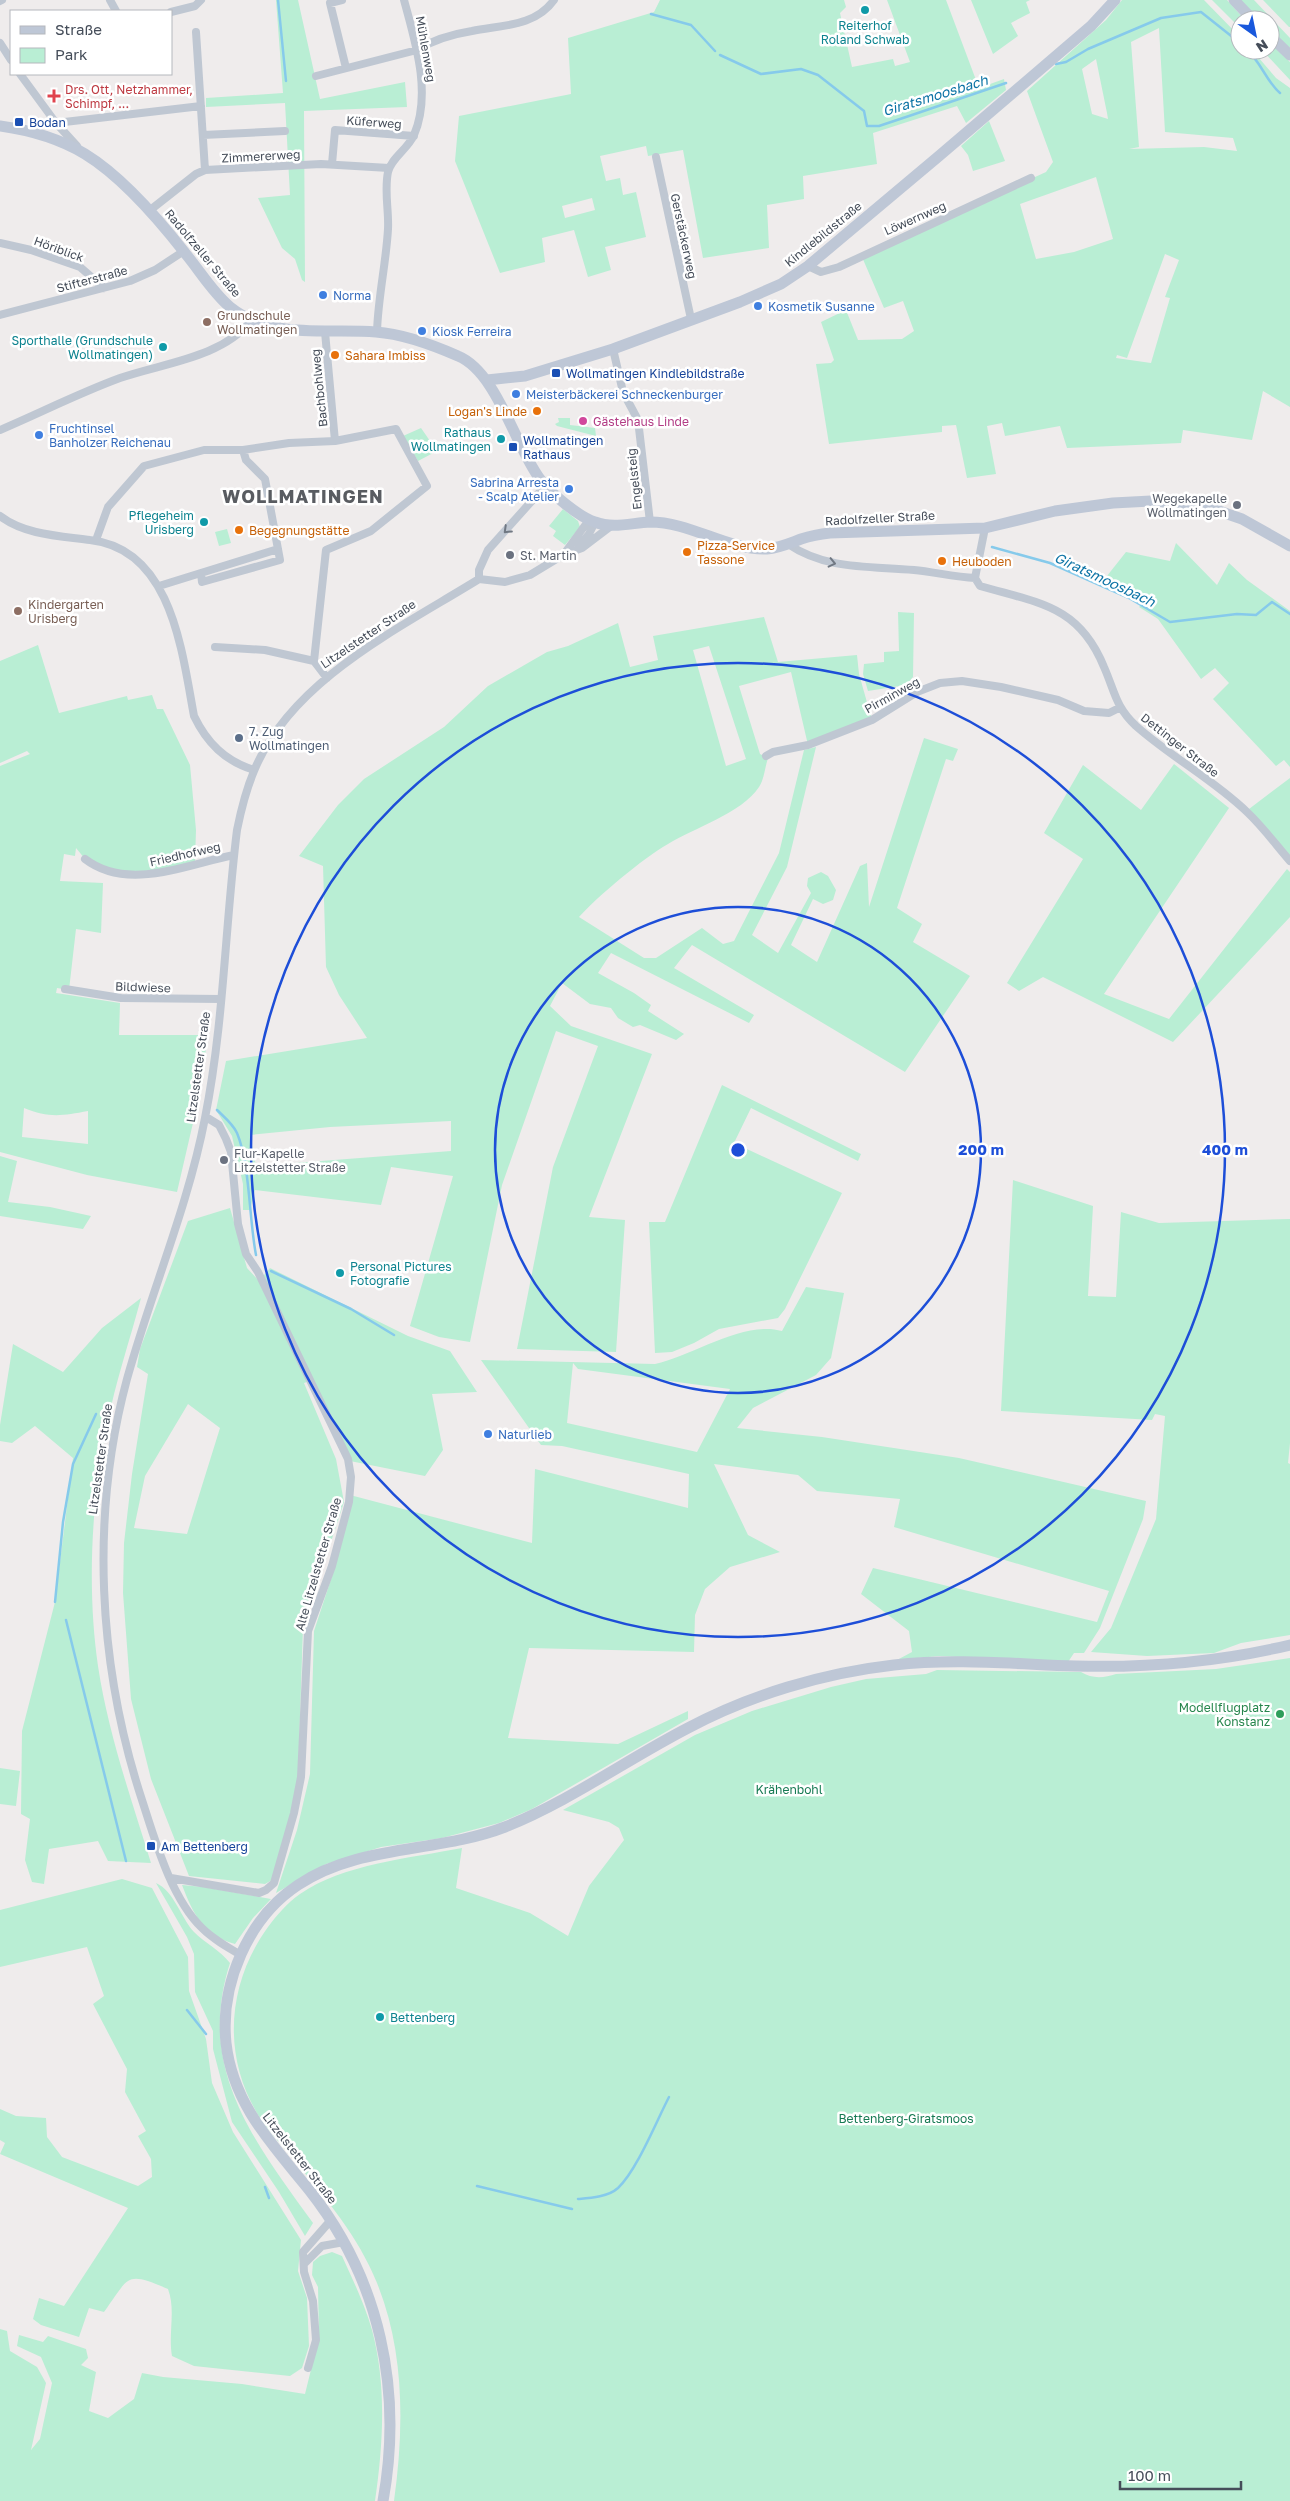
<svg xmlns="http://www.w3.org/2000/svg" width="1290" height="2501" font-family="'Golos Text',sans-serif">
<rect width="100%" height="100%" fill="#efecec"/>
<!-- green -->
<path fill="#b9eed4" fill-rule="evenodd" d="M276,0H298L320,99L405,82L407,107L304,111L305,282L302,280L295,259L282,248L258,198L290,195L285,103L206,107V98L283,93Z
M660,0H844L846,7L840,13L852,67L893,59L895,66L910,62L887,0H946L979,88L1004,79L1006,90L966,123L957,106L873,133L877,164L803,176L804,199L767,205L769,248L703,258L683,150L648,156L646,146L600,156L606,181L620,178L623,195L636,192L646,237L605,247L611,270L588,277L574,230L542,238L545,262L500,273L455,161L459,116L571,94L568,38L654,12ZM592,198L595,210L565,218L562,206Z
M971,0H1030L1026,2L1030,13L1011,23L1018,36L993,54Z
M1122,0H1204L1240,37V50H1252L1276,78L1290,88V407L1263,391L1252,440L1183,430L1181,443L1067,448L1060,426L1005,436L1002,423L987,426L996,474L967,478L956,425L942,426V432L829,444L816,364L831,363L834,360L821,322L846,310L858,340L902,339L914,331L903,301L884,308L862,257L1046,172L1053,162L1027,91L1106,20ZM1159,28L1165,132L1233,138L1237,151L1204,147L1129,149L1139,147L1131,42ZM1096,59L1107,113L1108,119L1092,114L1082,69ZM1096,177L1113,239L1074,252L1036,259L1020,204ZM1165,254L1179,260L1165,297L1170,298L1151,363L1116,358L1117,355L1127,358Z
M1212,0H1227L1245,20H1240V28Z
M1240,0H1254L1290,38V48L1270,31V20H1259Z
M1263,0H1290V27H1289Z
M1270,43L1290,62V80L1262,50H1270Z
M989,121L1005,161L973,171L968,155L961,146Z
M558,418H570V425L595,428L596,436L557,426L555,424L559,422Z
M421,428L437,451L418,461L403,436Z
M563,509L578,521L580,527L565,545L553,536L556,531L549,526Z
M227,529L231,543L219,546L215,532Z
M1176,543L1217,585L1229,563L1247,580L1290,611V767L1284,760L1276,766L1213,699L1229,683L1215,668L1201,679L1158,619L1139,607L1143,603L1103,581L1126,552L1170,561Z
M898,612L914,613L913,677L906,685L868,691L863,674L864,664L884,662V652L899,651Z
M764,617L778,662L857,655L859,674L872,720L808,745L791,672L739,686L760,754L768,758C765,767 764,780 759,787C742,813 694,828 668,844C642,859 598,896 579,917L644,958H656L702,928L723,944L734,941L779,853L804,750L816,747L787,867L752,935L778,953L811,893L807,886L808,878L821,872L828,876L836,890L833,900L823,904L813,899L791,945L817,962L860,866L867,863L869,907L924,738L958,749L953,761L946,759L897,908L922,924L913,942L970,976L905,1072L692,945L674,968L754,1015L749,1023L611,953L598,973L634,993L651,1005L648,1011L684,1034L676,1040L640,1025L633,1027L618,1018L611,1008L590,1004L562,983L550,1006L571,1026L652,1054L589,1217L625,1220L616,1352L517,1349L553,1167L598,1046L556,1031L502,1185L470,1342L439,1337L410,1326L453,1176L391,1167L381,1205L255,1190L250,1210H243V1184L232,1136L216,1110L226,1061L367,1038L339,995L326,967L323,866L299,856L338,805L364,779L444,727L488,686L547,652L568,646L618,623L630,667L658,660L653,636ZM709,646L746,759L726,766L693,650ZM451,1121V1151L256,1166L250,1135L330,1127Z
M38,645L59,713L127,696L128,700L152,695L157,709H163L190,765L196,830L195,861L174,870L116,873L85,859L76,848L75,856L64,854L60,881L103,883L101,933L76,929L69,990L57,988L56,993L120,1003L119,1035H208L199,1097L177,1192L87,1175L0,1152V766L30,754L27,751L0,763V661ZM24,1108C48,1118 62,1116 88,1111V1144L22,1137Z
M1174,764L1229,808L1104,994L1169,1019L1287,869L1290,872V917L1173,1042L1043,977L1019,991L1007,983L1083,859L1044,833L1083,765L1141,810Z
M1290,778V856L1249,809Z
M722,1085L861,1154L858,1161L751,1108L734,1143L842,1193L785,1309L778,1318L719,1329L694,1343L672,1352L655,1353L649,1222H665Z
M0,1156L17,1161L8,1202L50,1207L91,1216L83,1229L0,1216Z
M1013,1180L1093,1206L1088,1296L1116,1297L1121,1212L1159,1223L1290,1219V1443L1288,1463L1290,1464V1635L1241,1643L1214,1653L1147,1656L1091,1652L1111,1628L1156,1519L1165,1416L1155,1414L1152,1420L1001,1411Z
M230,1208L247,1268L259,1281L270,1268L408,1336L450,1351L477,1392L432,1394L443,1450L425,1476L350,1461L307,1382L304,1383L336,1459L344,1502L303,1627L298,1777L291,1813L272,1880L265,1884L189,1876L151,1779L131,1699L123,1593L124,1543L132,1474L148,1374L137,1367L140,1349L188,1221ZM188,1404L220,1428L187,1534L134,1528L145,1476Z
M806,1287L844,1293L831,1358L816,1375L753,1408L737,1428L822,1437L959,1458L1146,1501L1143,1519L1100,1628L1084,1653H1074L1068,1662L939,1656L897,1660L912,1652L909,1631L861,1594L873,1568L1097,1622L1109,1591L894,1527L900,1499L817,1491L798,1475L714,1464L748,1535L780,1552L730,1567L705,1589L695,1615L694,1652L529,1648L508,1738L618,1744L688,1711V1719L532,1809L499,1823L442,1838L381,1847L359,1854L326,1864L276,1893L297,1830L310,1774L314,1631L335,1567L350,1495L532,1543L535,1469L688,1508L689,1474L562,1446L541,1445L481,1360L655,1364C693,1356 743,1320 782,1331ZM573,1363L578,1369L730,1389L697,1452L567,1423Z
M141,1298C130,1340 115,1383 107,1426C91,1501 87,1591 98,1666C108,1733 131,1798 151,1863L108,1861L98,1841L49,1849L44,1884L32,1882L25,1860L30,1819L21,1814L22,1731L55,1602L73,1458L35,1426L12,1443L0,1441V1425L13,1344L63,1372L102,1328Z
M1290,1658V2501H394C404,2429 405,2352 377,2283C358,2236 327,2200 295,2161C284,2147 270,2133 260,2118C222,2058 226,1985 268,1927C277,1915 287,1903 300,1894C343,1864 411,1858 462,1848L456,1888L530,1913L568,1936L589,1886L624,1840L619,1828L609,1822L563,1810L695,1735L752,1711L831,1687L866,1679L926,1674L937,1670L1081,1672C1092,1679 1104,1678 1116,1674L1216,1669Z
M0,1768L20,1771L16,1806L0,1804Z
M122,1879L152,1888L188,1957L189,1991L206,2039L212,2083L233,2132L301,2240L298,2271L307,2298L309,2346L302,2368L290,2376L194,2366L172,2356C168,2334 176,2310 168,2289C125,2271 130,2276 104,2312L89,2308L79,2337L41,2325L33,2319L39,2298L64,2306L128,2208L0,2154L5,2143L0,2140V2109L16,2116L46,2118L47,2137L62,2157L138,2186L152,2177L151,2159L138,2136L146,2131L125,2092L127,2069L93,2004L104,1996L87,1947L0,1967V1910Z
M156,1883C174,1891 181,1918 194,1932C205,1943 220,1950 230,1963C196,2069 254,2141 313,2223L305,2236L279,2192L232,2122L213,2049V2031L195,1992L194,1954L187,1937Z
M182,1885L203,1887L271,1899L253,1918L235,1944C204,1936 193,1914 182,1885Z
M332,2252L342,2256C353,2280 365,2305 372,2330C387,2386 383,2445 375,2501H0V2329L7,2331L10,2351L37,2367L46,2383L31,2450L40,2439L52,2383L41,2357L17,2346L19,2335L43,2342L48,2336L86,2349L88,2358L81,2365L96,2372L89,2411L108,2418L134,2399L142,2373L163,2377L242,2384L305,2394L319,2337L318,2287L312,2275L313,2262L320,2256Z"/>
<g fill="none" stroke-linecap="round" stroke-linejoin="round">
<!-- stream -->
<path stroke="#86caeb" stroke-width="2.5" d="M278,0L286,81
M651,14L691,25L715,51
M1247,50C1261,62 1266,81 1280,93
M720,55L761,74L801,69L818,75L864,111L867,126H879L912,115L1006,83
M1056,64L1066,62L1088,49L1161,18L1201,12L1240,43
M992,547L1050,563L1129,598L1170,622L1237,614L1256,615L1272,602L1290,614
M217,1110C223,1116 233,1124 237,1133C250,1164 249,1219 256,1255
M271,1271L351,1309L394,1335
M55,1602L63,1522L73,1464L96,1414
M66,1620L126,1861
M187,2010L206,2034
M477,2186L572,2209
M265,2187L269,2198
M578,2199C591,2198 608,2197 618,2188C637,2170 656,2122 669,2097"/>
<!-- street -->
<path stroke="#bfc7d2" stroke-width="8" d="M110,0L116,11
M342,0L330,3L346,68
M0,1L2,0
M171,12L195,6L201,0
M196,32L205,170
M0,43L11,60
M20,74L56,123L77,146
M316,76L417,50C433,40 453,34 472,31C501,25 535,27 554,0
M56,123L201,106
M203,135L285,131
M656,157L691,319
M332,164L335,130L414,136
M149,211L196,174L205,170L321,164L389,168
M0,243L31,250L80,267L104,288
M808,266L821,272L839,267L1031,178
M0,315L130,281L155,270L184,251
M325,332L335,441
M377,332C378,297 386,264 388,229C389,210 384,191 388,172C391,158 408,149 414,135C432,93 415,41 404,0
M613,349L623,392L638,420L650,522
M0,430C40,413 79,393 120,378C163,363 221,358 251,321
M243,450L289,443L335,441L396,429L427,486L371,531L326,550L314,661
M0,516C25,535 60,536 90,540C172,549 182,652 194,716C207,743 225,761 254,770
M985,528L975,578L980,586C1038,603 1079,605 1104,667C1115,692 1115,706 1136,726C1171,757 1214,780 1247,812C1263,827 1276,845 1290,861
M96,540L108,507L144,466L204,450H243L246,460L265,479L280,560L202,582L201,573
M788,544C826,570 869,566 914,570C934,572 955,577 975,578
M579,546L589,534L595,522
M564,554L589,520
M479,579L505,582L530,575L563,555L582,548L611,526
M479,579V570L488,550L546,485
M159,586L278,549
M215,647L265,650L314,661
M314,661L327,678
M766,756L773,752L808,745L872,720L917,692L940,683L962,681L1001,687L1058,700L1084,711L1109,713L1119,708
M85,859C128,892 187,864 234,855
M65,989L121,998L221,999
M171,1878L259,1893L266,1890L274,1883L294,1813L301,1777L308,1631L332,1566L349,1502L351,1477L348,1459L258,1272L246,1254L238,1224L231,1152L226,1139L219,1125L206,1117
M241,1955C227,1947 213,1939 202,1928C171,1898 155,1840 142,1800C98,1666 90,1516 127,1379C151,1292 188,1207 205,1118C224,1023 225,926 237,830C241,810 246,790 254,771C291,680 400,628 479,579
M304,2264L322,2246L344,2242
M308,2368L316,2340L313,2301L304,2272L303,2252L331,2220"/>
<!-- secondary -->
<path stroke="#bec7d6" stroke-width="11" d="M1234,0L1253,20
M1270,36L1290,55
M0,126C29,130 60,139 85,154C121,176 160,221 185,253C200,271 213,293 230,307C271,340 328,328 376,332C403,334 433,345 458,356C497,372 515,446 540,479C550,493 579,517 595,522C613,529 631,523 650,522C691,522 726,550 767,549C779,548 790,543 801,539C810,536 820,534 830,533L985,528L1055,511L1113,503L1151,501L1202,506L1219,511L1242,519L1290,546
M487,380L525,376L613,349L740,302L781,284L808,266L939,156L1091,26L1115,0
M383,2501C403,2390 380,2280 310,2191C273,2145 233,2105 226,2043C220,1984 248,1918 298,1885C359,1844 438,1853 505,1827C570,1801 626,1760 688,1728C750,1695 823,1673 894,1665C954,1658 1015,1664 1075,1666C1148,1668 1219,1662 1290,1645"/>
</g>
<!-- one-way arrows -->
<defs><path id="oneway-chevron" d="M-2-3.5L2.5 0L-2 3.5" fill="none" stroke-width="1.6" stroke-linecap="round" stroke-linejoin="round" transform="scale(1.25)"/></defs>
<g stroke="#707883">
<use href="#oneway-chevron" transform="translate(507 530) rotate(136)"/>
<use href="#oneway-chevron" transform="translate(832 563) rotate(13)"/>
</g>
<!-- distance rings -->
<g fill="none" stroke="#1d4ed8" stroke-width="2.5">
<circle cx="738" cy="1150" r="243"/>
<circle cx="738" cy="1150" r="487"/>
</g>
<!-- markers -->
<g fill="#0f9aa8" stroke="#fff" stroke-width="2">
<circle cx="865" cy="10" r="5"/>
<circle cx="163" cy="347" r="5"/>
<circle cx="501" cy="439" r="5"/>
<circle cx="204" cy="522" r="5"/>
<circle cx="340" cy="1273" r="5"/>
<circle cx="380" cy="2017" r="5"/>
</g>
<path fill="#e0444e" stroke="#fff" stroke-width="2" d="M51.5 88.5h5v5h5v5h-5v5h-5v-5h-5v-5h5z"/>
<g fill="#1a4fb4" stroke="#fff" stroke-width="2">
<rect x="14" y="117" width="10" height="10" rx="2.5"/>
<rect x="551" y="368" width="10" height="10" rx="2.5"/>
<rect x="508" y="442" width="10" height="10" rx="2.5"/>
<rect x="146" y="1841" width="10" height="10" rx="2.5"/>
</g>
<g fill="#3f7fe0" stroke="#fff" stroke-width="2">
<circle cx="323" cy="295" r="5"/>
<circle cx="758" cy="306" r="5"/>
<circle cx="422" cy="331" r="5"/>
<circle cx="516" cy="394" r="5"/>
<circle cx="39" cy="435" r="5"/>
<circle cx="569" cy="489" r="5"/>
<circle cx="488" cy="1434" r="5"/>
</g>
<g fill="#8d6e63" stroke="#fff" stroke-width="2">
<circle cx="207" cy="322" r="5"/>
<circle cx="18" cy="611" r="5"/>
</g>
<g fill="#e8710a" stroke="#fff" stroke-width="2">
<circle cx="335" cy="355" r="5"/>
<circle cx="537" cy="411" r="5"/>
<circle cx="239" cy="530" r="5"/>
<circle cx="687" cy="552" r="5"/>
<circle cx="942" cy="561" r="5"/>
</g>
<circle fill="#d1479c" stroke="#fff" stroke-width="2" cx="583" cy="421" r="5"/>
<g fill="#6b7280" stroke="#fff" stroke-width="2">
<circle cx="1237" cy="505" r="5"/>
<circle cx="510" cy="555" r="5"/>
<circle cx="224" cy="1160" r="5"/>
</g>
<circle fill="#5c6f8a" stroke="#fff" stroke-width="2" cx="239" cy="738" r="5"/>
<circle fill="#2e9e5b" stroke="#fff" stroke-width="2" cx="1280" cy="1714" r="5"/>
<g text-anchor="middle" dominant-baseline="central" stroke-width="5" stroke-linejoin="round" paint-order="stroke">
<!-- culture labels -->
<g font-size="12" fill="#0d838f" stroke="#fff" text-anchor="end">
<text x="865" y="25" text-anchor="middle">Reiterhof<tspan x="865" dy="14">Roland Schwab</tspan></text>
<text x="153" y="340">Sporthalle (Grundschule<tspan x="153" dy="14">Wollmatingen)</tspan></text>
<text x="491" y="432">Rathaus<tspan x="491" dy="14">Wollmatingen</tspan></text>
<text x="194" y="515">Pflegeheim<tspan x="194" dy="14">Urisberg</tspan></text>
<text x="350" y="1266" text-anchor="start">Personal Pictures<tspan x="350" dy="14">Fotografie</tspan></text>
<text x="390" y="2017" text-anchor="start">Bettenberg</text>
</g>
<!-- street labels -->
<g font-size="12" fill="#454d59" stroke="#fff">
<text transform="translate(426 49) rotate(80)">Mühlenweg</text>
<text transform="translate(374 122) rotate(4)">Küferweg</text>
<text transform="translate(261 156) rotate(-3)">Zimmererweg</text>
<text transform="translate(915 218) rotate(-24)">Löwernweg</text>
<text transform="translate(823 234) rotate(-39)">Kindlebildstraße</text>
<text transform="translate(684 236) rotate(78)">Gerstäckerweg</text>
<text transform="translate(59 249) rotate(20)">Höriblick</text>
<text transform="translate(203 253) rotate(50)">Radolfzeller Straße</text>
<text transform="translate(92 279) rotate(-15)">Stifterstraße</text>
<text transform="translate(319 388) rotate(-96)">Bachbohlweg</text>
<text transform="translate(634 479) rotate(-96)">Engelsteig</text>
<text transform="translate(880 518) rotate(-3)">Radolfzeller Straße</text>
<text transform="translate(368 634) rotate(-34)">Litzelstetter Straße</text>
<text transform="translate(892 695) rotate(-29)">Pirminweg</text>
<text transform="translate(1180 745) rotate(38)">Dettinger Straße</text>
<text transform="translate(185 854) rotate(-13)">Friedhofweg</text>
<text transform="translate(143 987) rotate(2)">Bildwiese</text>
<text transform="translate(198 1067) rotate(-82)">Litzelstetter Straße</text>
<text transform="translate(100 1459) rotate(-82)">Litzelstetter Straße</text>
<text transform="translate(318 1564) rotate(-74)">Alte Litzelstetter Straße</text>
<text transform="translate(300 2158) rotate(52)">Litzelstetter Straße</text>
</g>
<!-- health labels -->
<g font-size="12" fill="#be3a42" stroke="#fff" text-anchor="start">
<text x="65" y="89">Drs. Ott, Netzhammer,<tspan x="65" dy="14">Schimpf, ...</tspan></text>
</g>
<!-- transit labels -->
<g font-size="12" fill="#164399" stroke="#fff" text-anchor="start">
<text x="29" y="122">Bodan</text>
<text x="566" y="373">Wollmatingen Kindlebildstraße</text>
<text x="523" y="440">Wollmatingen<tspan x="523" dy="14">Rathaus</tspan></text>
<text x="161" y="1846">Am Bettenberg</text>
</g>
<!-- shop labels -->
<g font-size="12" fill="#366cbe" stroke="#fff" text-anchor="start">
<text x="333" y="295">Norma</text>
<text x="768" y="306">Kosmetik Susanne</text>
<text x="432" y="331">Kiosk Ferreira</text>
<text x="526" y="394">Meisterbäckerei Schneckenburger</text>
<text x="49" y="428">Fruchtinsel<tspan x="49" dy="14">Banholzer Reichenau</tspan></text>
<text x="559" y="482" text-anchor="end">Sabrina Arresta<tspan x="559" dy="14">- Scalp Atelier</tspan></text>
<text x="498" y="1434">Naturlieb</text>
</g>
<!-- education labels -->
<g font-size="12" fill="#785e54" stroke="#fff" text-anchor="start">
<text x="217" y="315">Grundschule<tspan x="217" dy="14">Wollmatingen</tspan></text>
<text x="28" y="604">Kindergarten<tspan x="28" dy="14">Urisberg</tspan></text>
</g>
<!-- food labels -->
<g font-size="12" fill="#c56008" stroke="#fff" text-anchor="start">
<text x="345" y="355">Sahara Imbiss</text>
<text x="527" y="411" text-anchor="end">Logan's Linde</text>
<text x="249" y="530">Begegnungstätte</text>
<text x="697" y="545">Pizza-Service<tspan x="697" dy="14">Tassone</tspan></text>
<text x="952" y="561">Heuboden</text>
</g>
<!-- hotel labels -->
<g font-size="12" fill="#b23c85" stroke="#fff" text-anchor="start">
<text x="593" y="421">Gästehaus Linde</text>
</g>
<!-- worship labels -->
<g font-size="12" fill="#5b616d" stroke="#fff" text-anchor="start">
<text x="1227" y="498" text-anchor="end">Wegekapelle<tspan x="1227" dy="14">Wollmatingen</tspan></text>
<text x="520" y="555">St. Martin</text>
<text x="234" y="1153">Flur-Kapelle<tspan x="234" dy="14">Litzelstetter Straße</tspan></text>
</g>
<!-- service labels -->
<g font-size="12" fill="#4e5e75" stroke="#fff" text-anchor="start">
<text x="249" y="731">7. Zug<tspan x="249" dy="14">Wollmatingen</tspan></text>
</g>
<!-- leisure labels -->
<g font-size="12" fill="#27864d" stroke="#fff" text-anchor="end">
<text x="1270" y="1707">Modellflugplatz<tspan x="1270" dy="14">Konstanz</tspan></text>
</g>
<!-- park labels -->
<g font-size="12" fill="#167a53" stroke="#fff">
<text x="789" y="1789">Krähenbohl</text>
<text x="906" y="2118">Bettenberg-Giratsmoos</text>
</g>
<!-- water labels -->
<g font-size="14" font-style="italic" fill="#0c73a5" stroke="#fff">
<text transform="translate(935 95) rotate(-17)">Giratsmoosbach</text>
<text transform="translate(1105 579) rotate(25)">Giratsmoosbach</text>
</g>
<!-- district labels -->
<g font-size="18" font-weight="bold" letter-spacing="1" fill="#595c61" stroke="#fff">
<text x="303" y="496">WOLLMATINGEN</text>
</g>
</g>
<circle cx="738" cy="1150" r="8" fill="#1d4ed8" stroke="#fff" stroke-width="2.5"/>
<g font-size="15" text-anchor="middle" font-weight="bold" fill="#1d4ed8" stroke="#fff" stroke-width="5" stroke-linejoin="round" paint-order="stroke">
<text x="981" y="1155">200 m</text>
<text x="1225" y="1155">400 m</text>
</g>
<!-- legend -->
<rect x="10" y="10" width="162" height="65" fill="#ffffff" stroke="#b5b8bd"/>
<rect x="20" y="26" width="25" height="8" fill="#bec7d6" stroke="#b5b8bd"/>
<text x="55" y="35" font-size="15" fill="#454d59">Straße</text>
<rect x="20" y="48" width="25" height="15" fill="#b9eed4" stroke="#b5b8bd"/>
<text x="55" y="60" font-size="15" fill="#454d59">Park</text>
<!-- north arrow -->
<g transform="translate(1255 35) rotate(147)"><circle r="24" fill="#ffffff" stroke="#b5b8bd"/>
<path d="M0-4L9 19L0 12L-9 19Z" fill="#1958dc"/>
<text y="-8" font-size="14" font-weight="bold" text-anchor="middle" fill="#454d59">N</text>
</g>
<!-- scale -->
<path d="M1120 2481v8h121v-8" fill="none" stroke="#454d59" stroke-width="2.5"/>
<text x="1128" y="2481" font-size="15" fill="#454d59" stroke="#ffffff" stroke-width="4" paint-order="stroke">100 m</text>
</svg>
